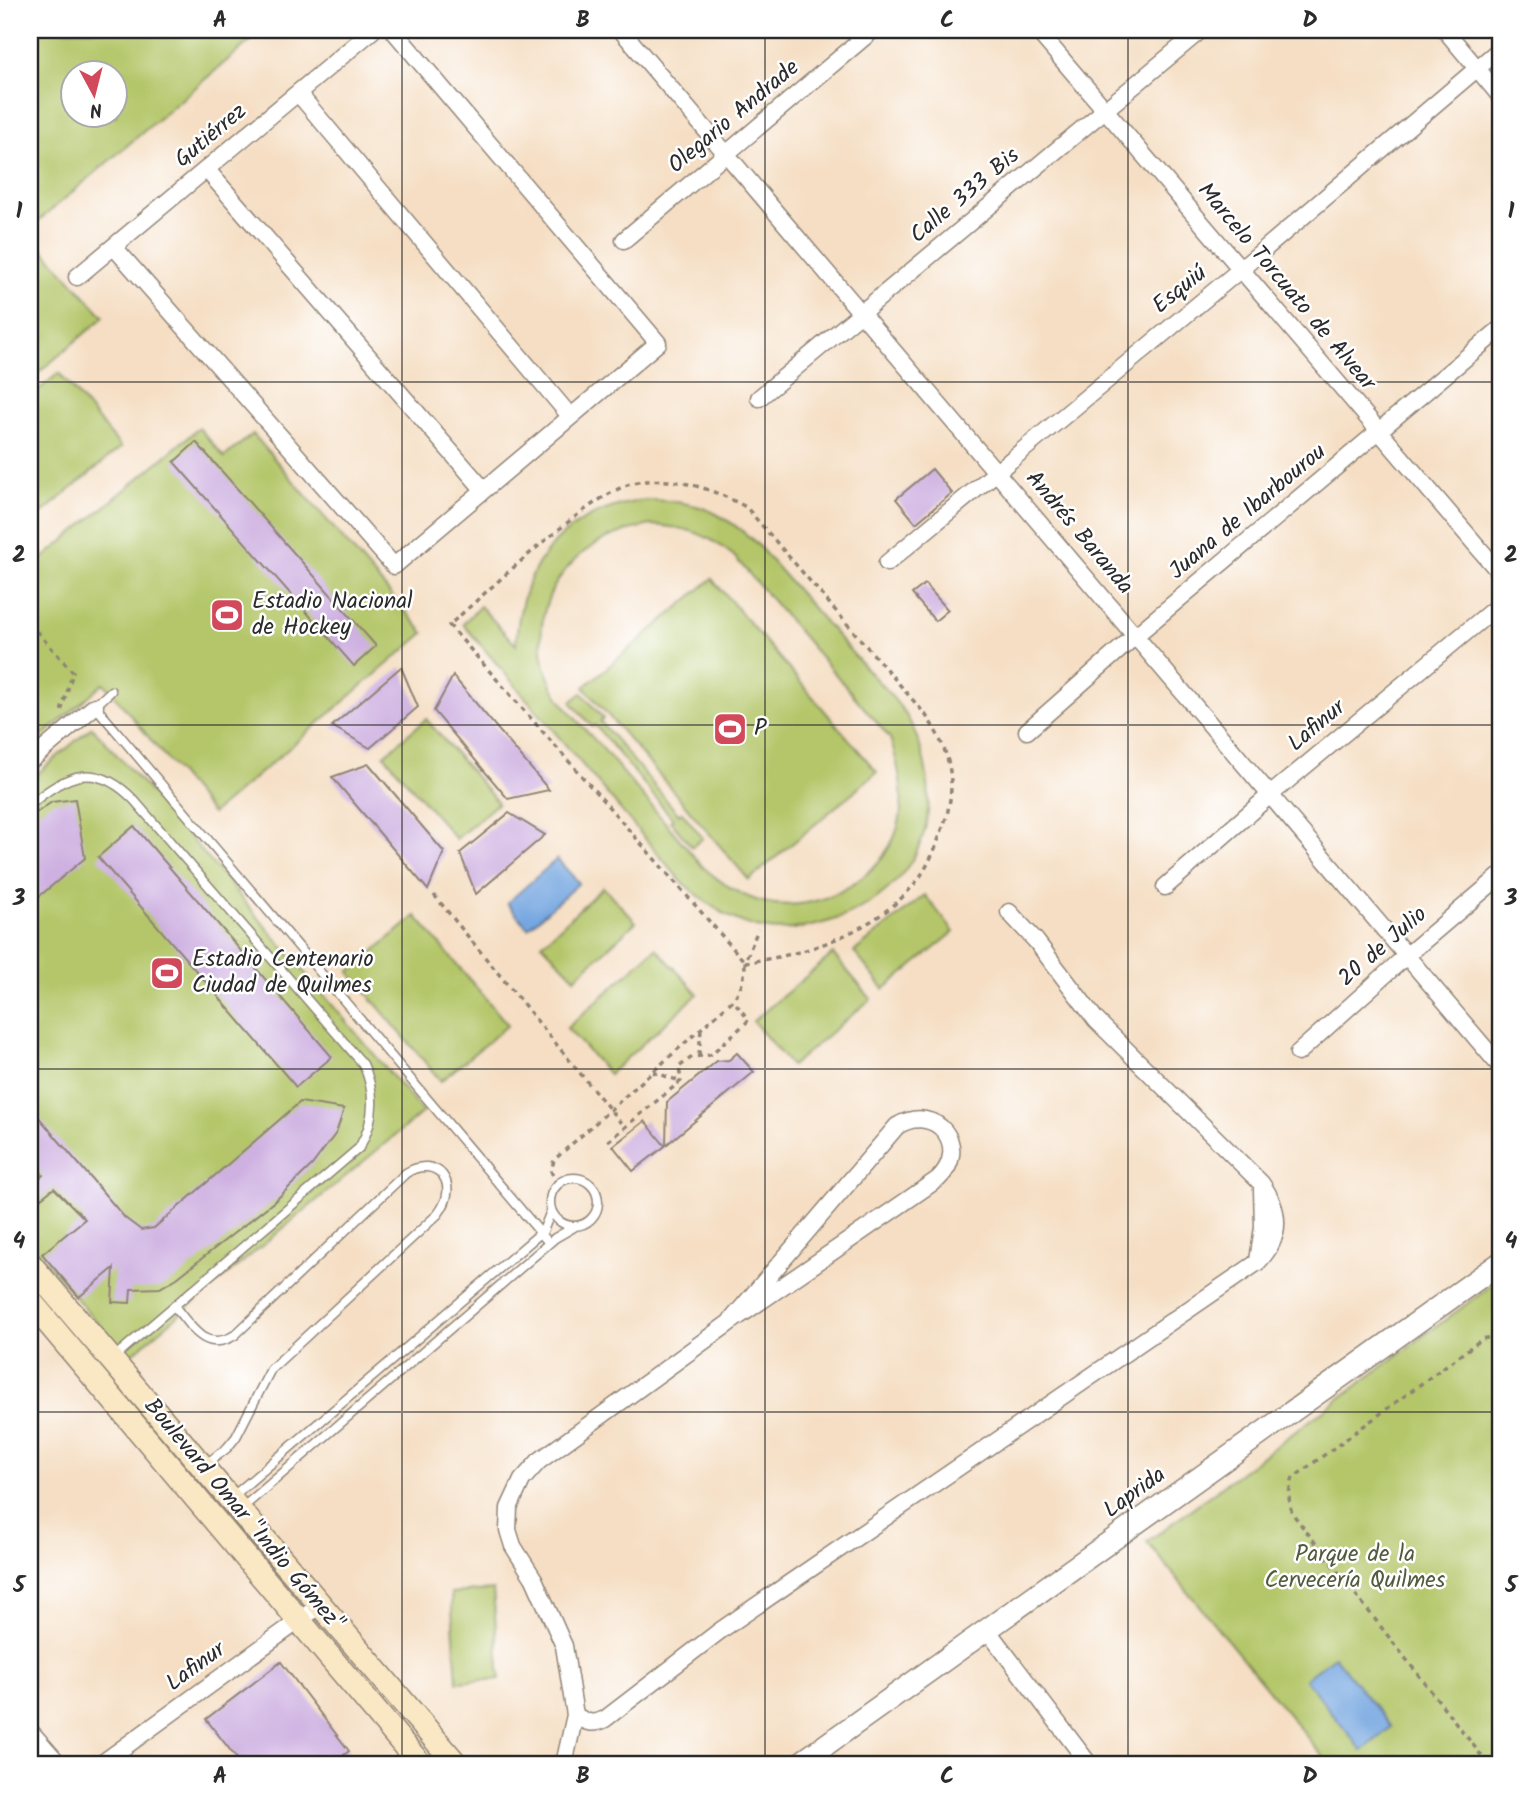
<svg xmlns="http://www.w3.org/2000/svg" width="1530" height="1794" font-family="Kalam,sans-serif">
<rect width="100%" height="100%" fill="#fff"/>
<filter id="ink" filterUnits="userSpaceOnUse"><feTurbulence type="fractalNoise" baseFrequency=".0143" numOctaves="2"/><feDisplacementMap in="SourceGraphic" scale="14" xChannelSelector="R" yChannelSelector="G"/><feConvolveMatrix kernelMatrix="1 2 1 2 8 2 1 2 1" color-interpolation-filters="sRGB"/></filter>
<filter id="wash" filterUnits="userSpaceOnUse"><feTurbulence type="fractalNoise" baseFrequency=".00686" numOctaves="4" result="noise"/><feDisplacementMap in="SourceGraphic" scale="28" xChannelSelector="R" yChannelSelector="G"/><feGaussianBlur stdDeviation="1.57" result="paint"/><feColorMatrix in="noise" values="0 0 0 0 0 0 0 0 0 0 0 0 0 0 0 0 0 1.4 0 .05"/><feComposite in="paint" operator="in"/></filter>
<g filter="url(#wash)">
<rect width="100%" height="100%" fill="#f5dec3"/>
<!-- green -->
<path fill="#b4c669" stroke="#70784a" stroke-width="2" fill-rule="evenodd" d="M30,30H263L30,228ZM74,74H116V116H74Z
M30,235L104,317L30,380Z
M59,373L121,447L30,523V397Z
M199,428L224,457L253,434L424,633L212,814L104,683L30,747V569Z
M647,500C696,501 718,509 755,542C790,582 825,622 860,662C875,679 894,696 906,715C915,729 923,753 926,770C941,849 891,908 816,925C797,930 772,932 753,926C725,918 702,900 681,881L463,624L480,606L516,645C520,562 564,511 647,500ZM651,525C687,527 706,533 734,556L890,738C900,770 908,806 894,838C872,885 813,914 763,902C740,896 721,883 703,867C670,828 636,788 603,749C588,732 570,715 558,696C536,662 536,613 558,580C581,546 612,532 651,525Z
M712,579L877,772L749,880L584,687Z
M582,693L603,718L600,721L678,814L682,812L703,838L692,847L670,821L673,819L595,725L592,727L571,702Z
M426,719L498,803L456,839L384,755Z
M92,727L188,835L423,1112L127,1358L30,1244V780Z
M603,887L636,922L575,978L542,944Z
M925,895L954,932L884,989L854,952Z
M416,916L508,1025L441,1081L349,972Z
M656,948L698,994L609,1074L567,1028Z
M833,954L871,999L791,1066L753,1021Z
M1500,1279V1764H1329L1147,1542Z
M493,1590L500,1679L457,1682L451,1593Z"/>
<!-- water -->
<path fill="#75a6e0" stroke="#506886" stroke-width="2" d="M557,859L579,883L528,928L507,903Z
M1334,1656L1391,1727L1362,1751L1305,1679Z"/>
<g id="blocks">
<!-- building -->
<path fill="#ceb0e1" d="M196,442L376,646L354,666L174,462Z
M932,469L952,493L916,523L896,499Z
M925,584L948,610L935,621L912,594Z
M401,667L418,707L370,748L332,726Z
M453,676L549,790L508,799L434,711Z
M369,764L444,852L428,890L332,777Z
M75,799L85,858L30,904V817L52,802Z
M509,813L545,835L476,894L460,853Z
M134,826L332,1057L296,1087L98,857Z
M737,1053L754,1072L666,1145L667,1102L717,1061L729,1060Z
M300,1102L344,1109L336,1133L312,1165L276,1200L177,1278L160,1288L131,1289L130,1303L112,1302L114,1268L79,1297L42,1254L85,1219L54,1188L30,1207V1186L43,1175L30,1158V1107L125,1218L141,1230L154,1228Z
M645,1121L665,1146L633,1171L613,1146Z
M281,1662L349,1751L332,1764H241L206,1719Z"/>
</g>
</g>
<g filter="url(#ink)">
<use href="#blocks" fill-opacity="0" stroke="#908477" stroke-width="2"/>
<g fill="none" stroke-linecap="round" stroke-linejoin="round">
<!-- service casing -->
<g stroke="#908477" stroke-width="11">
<path id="service" d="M111,691L95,706L549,1243
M30,805C67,773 96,761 134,800L363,1064C376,1092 375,1121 359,1148L113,1358
M550 1202a24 24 0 1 1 48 0a24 24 0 1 1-48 0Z
M175,1307C192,1328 206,1353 235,1335L406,1173C436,1154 462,1183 438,1214L271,1369L236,1437L227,1448L205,1465
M232,1497L543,1231L551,1211
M241,1509L555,1238L574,1227"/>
</g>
<!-- minor casing -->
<g stroke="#908477" stroke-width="19">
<path id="minor" d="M621,30L1500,1066
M1037,30L1500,573
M1445,30L1500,96
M298,93L570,416
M207,170L483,489
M624,240L873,30
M114,247L394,566L658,343L393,30
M77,277L373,30
M759,398L1201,30
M887,563L1241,269L1500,49
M1027,731L1135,636L1500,329
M30,761L95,706
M1165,887L1270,795L1500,604
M1298,1053L1406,956L1500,876
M1258,1261L1263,1227L1262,1189
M988,1631L1089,1764
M575,1715C586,1723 593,1725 605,1719L721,1630L1258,1262C1282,1237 1281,1211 1261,1183L1096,1020L1036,941L1009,912
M30,1731L59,1764
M101,1764L319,1606
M564,1764L575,1715L564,1646L534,1579L513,1546L508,1530L509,1508L522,1480L539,1461L729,1323L938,1179C971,1148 937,1102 897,1126L729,1323"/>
</g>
<!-- tertiary casing -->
<g stroke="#908477" stroke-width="24">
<path id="tertiary" d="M799,1764L1500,1263"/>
</g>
<!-- secondary casing -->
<g stroke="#908477" stroke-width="26">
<path id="secondary" d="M30,1264L456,1764
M30,1301L420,1764"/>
</g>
<!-- path -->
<path stroke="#908477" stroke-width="3.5" stroke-dasharray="5 5" stroke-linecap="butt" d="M30,624L73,672L61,712
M434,895L625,1128
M699,1055L701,1029
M653,1072L680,1081
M608,1141L681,1081L679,1067L692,1057L710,1055L747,1022L748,1019L733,1000
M557,1184L551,1171L554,1160L733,1000C742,987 745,978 745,962L449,625C489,591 592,490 638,482C678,476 712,489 746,507L925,714C953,755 959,788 940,835C936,847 931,858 925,869C891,926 808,956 745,962L758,929
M1488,1764L1292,1513C1288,1500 1288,1491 1293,1478L1482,1339L1500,1335"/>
<!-- service -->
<use href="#service" stroke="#fff" stroke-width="8"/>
<!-- minor -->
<use href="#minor" stroke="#fff" stroke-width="16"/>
<!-- tertiary -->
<use href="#tertiary" stroke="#fff" stroke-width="21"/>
<!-- secondary -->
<use href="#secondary" stroke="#fae7c3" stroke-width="23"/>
</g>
</g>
<!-- grid -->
<path fill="none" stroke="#2b2b2b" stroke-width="2" stroke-opacity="0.55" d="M402,30V1764M765,30V1764M1128,30V1764M30,382H1500M30,725H1500M30,1069H1500M30,1412H1500"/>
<!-- icons -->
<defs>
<g id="stadium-square" transform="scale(1.75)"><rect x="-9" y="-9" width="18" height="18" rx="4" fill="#d1495b" stroke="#fff"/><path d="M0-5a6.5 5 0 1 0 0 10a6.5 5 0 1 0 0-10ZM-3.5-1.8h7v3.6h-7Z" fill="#fff"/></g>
</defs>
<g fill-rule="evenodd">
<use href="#stadium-square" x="227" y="615"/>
<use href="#stadium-square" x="730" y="729"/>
<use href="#stadium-square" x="167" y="973"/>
</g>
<g text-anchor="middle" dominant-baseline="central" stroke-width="5" stroke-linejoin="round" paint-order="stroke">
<!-- street labels -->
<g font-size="23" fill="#2b2b2b" stroke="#fff">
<text transform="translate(734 117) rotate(-40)">Olegario Andrade</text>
<text transform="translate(211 136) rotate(-40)">Gutiérrez</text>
<text transform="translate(965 196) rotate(-40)">Calle 333 Bis</text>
<text transform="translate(1286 287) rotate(50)">Marcelo Torcuato de Alvear</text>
<text transform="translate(1180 290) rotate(-39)">Esquiú</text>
<text transform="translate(1248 512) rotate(-40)">Juana de Ibarbourou</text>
<text transform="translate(1079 533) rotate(50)">Andrés Baranda</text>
<text transform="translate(1317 726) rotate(-40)">Lafinur</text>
<text transform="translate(1383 947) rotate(-41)">20 de Julio</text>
<text transform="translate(1135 1493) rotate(-36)">Laprida</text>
<text transform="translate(243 1515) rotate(50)">Boulevard Omar "Indio Gómez"</text>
<text transform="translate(196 1667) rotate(-36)">Lafinur</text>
</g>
<!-- poi labels -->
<g font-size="23" fill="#2b2b2b" stroke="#fff" text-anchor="start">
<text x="252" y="602">Estadio Nacional<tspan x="252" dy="26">de Hockey</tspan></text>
<text x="754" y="729">P</text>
<text x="192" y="960">Estadio Centenario<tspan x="192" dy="26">Ciudad de Quilmes</tspan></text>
</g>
<!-- park labels -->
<g font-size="23" fill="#545a3e" stroke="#fff">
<text x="1355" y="1555">Parque de la<tspan x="1355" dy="26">Cervecería Quilmes</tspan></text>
</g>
</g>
<!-- margin -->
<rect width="1530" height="1794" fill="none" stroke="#fff" stroke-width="77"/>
<!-- north arrow -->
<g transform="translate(94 94) rotate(173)"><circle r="33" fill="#ffffff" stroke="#aaaaaa" stroke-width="2"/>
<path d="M0-5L12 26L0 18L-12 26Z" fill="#d1495b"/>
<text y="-10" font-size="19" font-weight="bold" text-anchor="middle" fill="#2b2b2b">N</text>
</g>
<rect x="38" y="38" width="1454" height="1718" fill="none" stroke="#2b2b2b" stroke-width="2.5"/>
<g font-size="23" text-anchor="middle" font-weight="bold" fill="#2b2b2b">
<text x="220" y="27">A</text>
<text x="583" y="27">B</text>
<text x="947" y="27">C</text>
<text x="1310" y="27">D</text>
<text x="19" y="218">1</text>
<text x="1511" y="218">1</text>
<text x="19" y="562">2</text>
<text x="1511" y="562">2</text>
<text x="19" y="905">3</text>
<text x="1511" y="905">3</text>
<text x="19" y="1248">4</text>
<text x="1511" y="1248">4</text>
<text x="19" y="1592">5</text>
<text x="1511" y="1592">5</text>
<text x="220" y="1783">A</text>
<text x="583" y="1783">B</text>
<text x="947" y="1783">C</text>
<text x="1310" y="1783">D</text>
</g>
</svg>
